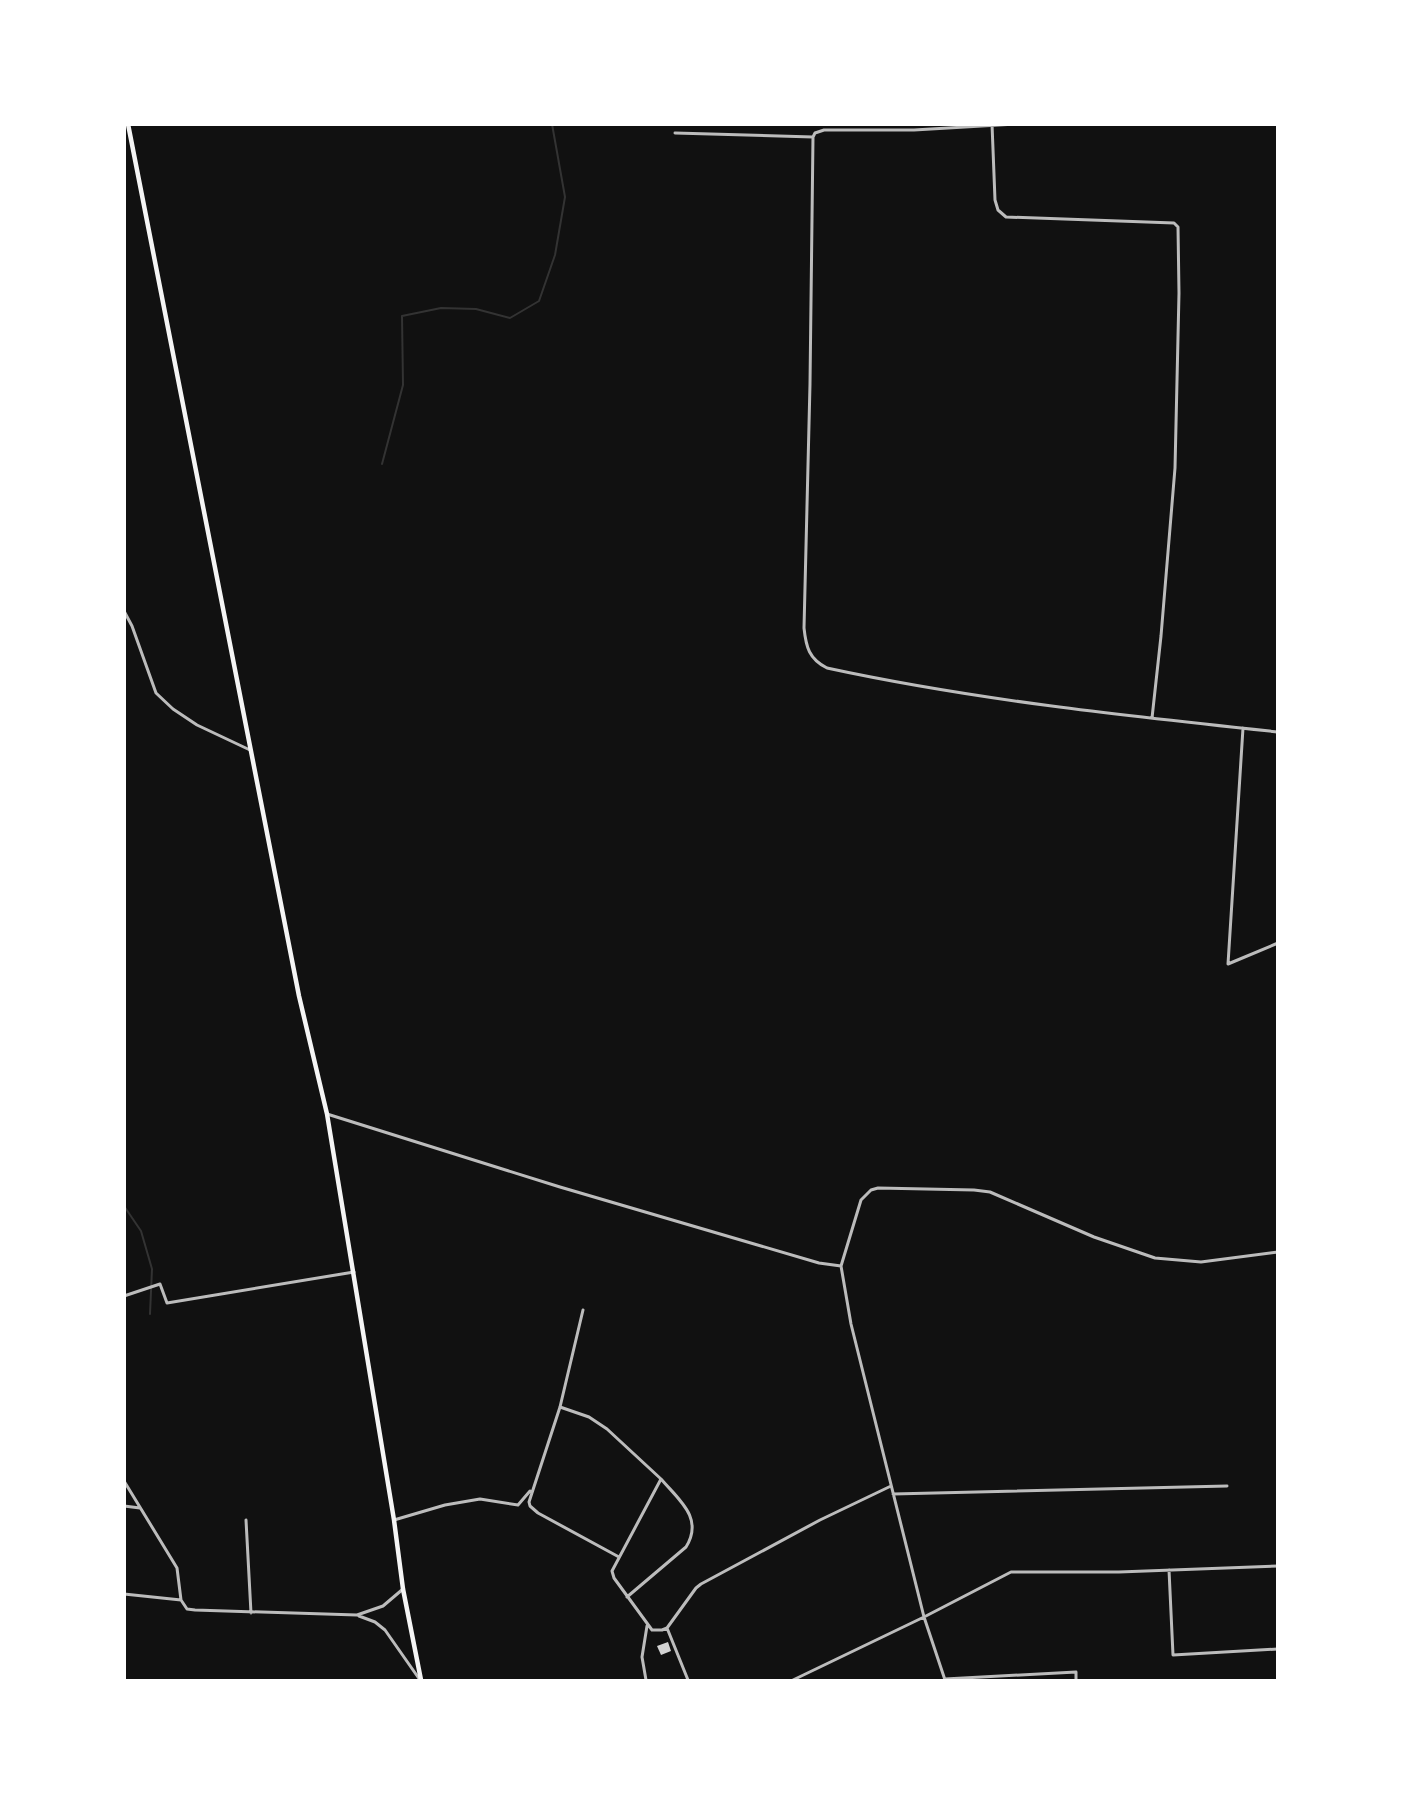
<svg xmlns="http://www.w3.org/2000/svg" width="1402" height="1805" font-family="'Open Sans',sans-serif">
<rect width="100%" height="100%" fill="#111"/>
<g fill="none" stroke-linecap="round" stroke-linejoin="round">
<!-- stream -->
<path stroke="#333" stroke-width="2" d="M382,464L403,385L402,316L441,308L476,309L510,318L539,301L555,255L565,197L552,124
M124,1206L141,1231L152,1269L150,1314"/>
</g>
<!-- building -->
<path fill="#d3d3d3" d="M668,1642L671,1651L661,1655L657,1646Z"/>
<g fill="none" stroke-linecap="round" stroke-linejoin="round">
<!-- minor -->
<path stroke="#bcbcbc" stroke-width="3" d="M992,124L995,200L998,210L1006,217L1174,223L1178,227L1179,293L1175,468L1161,636L1152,718
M1016,124L914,130H824L815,133L813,137L810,384L804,628C806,647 809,659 827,668C975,700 1127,716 1278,732
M675,133L813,137
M124,611L132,626L156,693L173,709L197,725L250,750
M1243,728L1228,964L1278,943
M327,1114L560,1187L819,1263L841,1266L861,1200L871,1190L878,1188L974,1190L990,1192L1094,1237L1155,1258L1201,1262L1278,1252
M841,1266L851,1324L924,1617L945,1680
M124,1296L160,1284L167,1303L354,1272
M583,1310L560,1407L529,1502L530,1506L538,1513L619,1557
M560,1407L589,1417L607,1429L661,1479L612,1571L614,1578L652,1630H662L667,1628L696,1588L701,1584L820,1520L891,1486
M124,1481L177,1568L181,1600
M893,1494L1227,1486
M124,1506L140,1508
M246,1520L251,1613
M394,1520L445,1505L480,1499L518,1505L530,1491
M1169,1570L1173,1655L1278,1649
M124,1594L181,1600L187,1609L195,1610L357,1615L383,1606L403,1589
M627,1597L686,1547C704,1518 679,1500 661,1479
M359,1616L375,1622L385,1630L420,1680
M667,1628L688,1680
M945,1679L1076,1672V1680
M646,1680L642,1657L647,1626
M793,1680L924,1617L1011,1572H1119L1278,1566"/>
<!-- secondary -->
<path stroke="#f5f5f5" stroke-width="4.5" d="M128,124L299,996L327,1114L394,1520L403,1589L421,1680"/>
</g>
<!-- border -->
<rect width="1402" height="1805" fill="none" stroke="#ffffff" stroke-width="252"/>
</svg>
